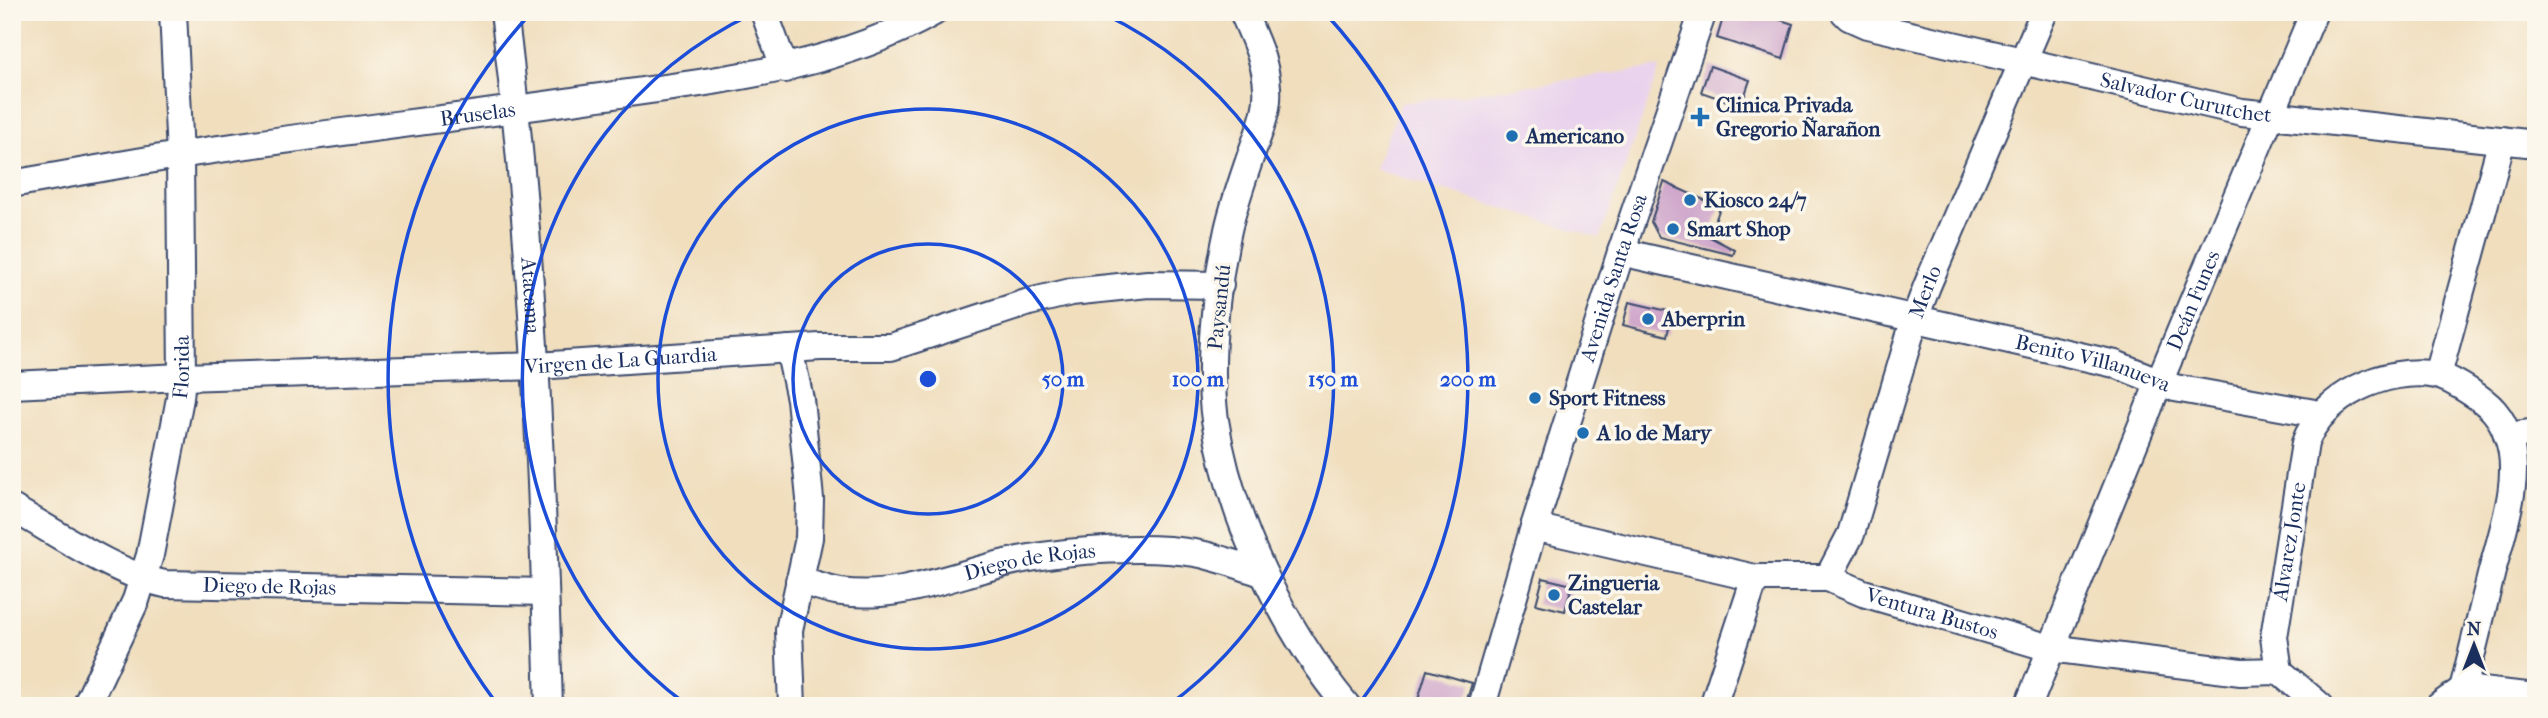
<svg xmlns="http://www.w3.org/2000/svg" width="2548" height="718" font-family="'IM FELL French Canon',serif">
<rect width="100%" height="100%" fill="#fbf7ec"/>
<filter id="ink" filterUnits="userSpaceOnUse"><feTurbulence type="fractalNoise" baseFrequency=".0143" numOctaves="2"/><feDisplacementMap in="SourceGraphic" scale="14" xChannelSelector="R" yChannelSelector="G"/><feConvolveMatrix kernelMatrix="1 2 1 2 8 2 1 2 1" color-interpolation-filters="sRGB"/></filter>
<filter id="wash" filterUnits="userSpaceOnUse"><feTurbulence type="fractalNoise" baseFrequency=".00686" numOctaves="4" result="noise"/><feDisplacementMap in="SourceGraphic" scale="28" xChannelSelector="R" yChannelSelector="G"/><feGaussianBlur stdDeviation="1.57" result="paint"/><feColorMatrix in="noise" values="0 0 0 0 0 0 0 0 0 0 0 0 0 0 0 0 0 1.4 0 .05"/><feComposite in="paint" operator="in"/></filter>
<g filter="url(#wash)">
<rect width="100%" height="100%" fill="#f0debd"/>
<!-- built -->
<path fill="#e9d2ed" d="M1660,67L1600,238L1374,169L1401,103Z"/>
<g id="blocks">
<!-- building -->
<path fill="#cca2c9" d="M1734,12H1756L1793,24L1783,59L1717,38L1723,18Z
M1710,66L1750,80L1741,106L1701,92Z
M1664,182L1720,207L1710,237L1735,250L1733,255L1659,237L1651,222Z
M1629,302L1672,312L1667,336L1623,325Z
M1543,578L1572,585L1565,611L1536,604Z
M1427,670L1472,683L1465,706H1416Z"/>
</g>
</g>
<g filter="url(#ink)">
<use href="#blocks" fill-opacity="0" stroke="#3b496c" stroke-width="2"/>
<g fill="none" stroke-linecap="round" stroke-linejoin="round">
<!-- minor casing -->
<g stroke="#3b496c" stroke-width="30">
<g id="minor">
<path id="s1" d="M504,12C533,242 542,474 549,706"/>
<path d="M764,12L785,69"/>
<path d="M1243,12C1253,36 1266,61 1267,88C1269,109 1260,129 1253,149C1244,176 1234,203 1228,230C1216,285 1207,364 1215,420C1230,519 1283,629 1347,706"/>
<path id="s2" d="M1844,12L1849,17L1867,25L2242,112L2536,144"/>
<path id="s3" d="M12,184C68,174 123,164 179,155C309,135 441,120 572,101C695,82 823,75 934,12"/>
<path id="s4" d="M1621,252L2115,364L2175,388L2320,414"/>
<path d="M789,349L800,399L810,499L809,538L789,630L792,706"/>
<path d="M2438,375L2502,140"/>
<path id="s5" d="M12,385L182,377L537,366L820,347H891L1029,302L1071,292L1148,284L1220,285"/>
<path d="M2508,436L2536,432"/>
<path id="s6" d="M12,508C57,533 116,574 165,584L545,592"/>
<path id="s7" d="M1534,527L1755,578H1828L1863,593L2050,648L2241,672L2279,671L2320,706"/>
<path id="s8" d="M1828,578L1851,534L1915,318L1927,286L2044,12"/>
<path id="s9" d="M799,581C813,584 827,590 841,592C904,601 963,570 1024,559C1071,550 1148,545 1195,553C1218,557 1240,566 1262,573"/>
<path id="s10" d="M2279,671L2274,637L2305,443C2322,395 2387,366 2436,375C2451,378 2485,400 2494,411C2499,417 2505,427 2507,435C2524,475 2501,535 2491,575C2482,613 2472,651 2463,689"/>
<path id="s11" d="M86,706L136,600L150,555L180,398L182,377L180,155L173,12"/>
<path id="s12" d="M1482,706L1534,527L1621,252L1703,12"/>
<path d="M1713,706L1755,578"/>
<path id="s13" d="M2028,706L2160,380L2314,12"/>
<path d="M2439,706L2463,689L2536,697"/>
</g>
</g>
<!-- minor -->
<use href="#minor" stroke="#fff" stroke-width="26"/>
</g>
</g>
<!-- distance rings -->
<g fill="none" stroke="#1d4ed8" stroke-width="3.5">
<circle cx="928" cy="379" r="135"/>
<circle cx="928" cy="379" r="270"/>
<path d="M687 705A405 405 0 0 1 754 13M1102 13A405 405 0 0 1 1169 705"/>
<path d="M497 704A540 540 0 0 1 530 14M1326 14A540 540 0 0 1 1359 704"/>
</g>
<!-- markers -->
<g fill="#1f6fb2" stroke="#fbf7ec" stroke-width="2.5">
<path d="M1696.5 106.5h7v7h7v7h-7v7h-7v-7h-7v-7h7z"/>
<circle cx="1512" cy="136" r="7"/>
<circle cx="1690" cy="200" r="7"/>
<circle cx="1673" cy="229" r="7"/>
<circle cx="1648" cy="319" r="7"/>
<circle cx="1535" cy="398" r="7"/>
<circle cx="1583" cy="433" r="7"/>
<circle cx="1554" cy="595" r="7"/>
</g>
<g text-anchor="middle" dominant-baseline="central" stroke-width="7" stroke-linejoin="round" paint-order="stroke">
<!-- street labels -->
<g font-size="21" fill="#1b2f5e" stroke="#fbf7ec">
<text stroke="none"><textPath href="#s2" startOffset="354">Salvador Curutchet</textPath></text>
<text stroke="none"><textPath href="#s3" startOffset="471">Bruselas</textPath></text>
<text stroke="none"><textPath href="#s12" startOffset="448">Avenida Santa Rosa</textPath></text>
<text stroke="none"><textPath href="#s8" startOffset="303">Merlo</textPath></text>
<text stroke="none"><textPath href="#s1" startOffset="285">Atacama</textPath></text>
<text stroke="none"><textPath href="#s13" startOffset="438">Deán Funes</textPath></text>
<text transform="translate(1219 307) rotate(-84)">Paysandú</text>
<text stroke="none"><textPath href="#s5" startOffset="609">Virgen de La Guardia</textPath></text>
<text stroke="none"><textPath href="#s4" startOffset="485">Benito Villanueva</textPath></text>
<text stroke="none"><textPath href="#s11" startOffset="355">Florida</textPath></text>
<text stroke="none"><textPath href="#s10" startOffset="131">Álvarez Jonte</textPath></text>
<text stroke="none"><textPath href="#s9" startOffset="236">Diego de Rojas</textPath></text>
<text stroke="none"><textPath href="#s6" startOffset="276">Diego de Rojas</textPath></text>
<text stroke="none"><textPath href="#s7" startOffset="410">Ventura Bustos</textPath></text>
</g>
<!-- poi labels -->
<g font-size="21" font-weight="bold" fill="#1b2f5e" stroke="#fbf7ec" text-anchor="start">
<text x="1716" y="105">Clinica Privada<tspan x="1716" dy="24">Gregorio Ñarañon</tspan></text>
<text x="1526" y="136">Americano</text>
<text x="1704" y="200">Kiosco 24/7</text>
<text x="1687" y="229">Smart Shop</text>
<text x="1662" y="319">Aberprin</text>
<text x="1549" y="398">Sport Fitness</text>
<text x="1597" y="433">A lo de Mary</text>
<text x="1568" y="583">Zingueria<tspan x="1568" dy="24">Castelar</tspan></text>
</g>
</g>
<circle cx="928" cy="379" r="10" fill="#1d4ed8" stroke="#fbf7ec" stroke-width="3.5"/>
<g font-size="21" text-anchor="middle" font-weight="bold" fill="#1d4ed8" stroke="#fbf7ec" stroke-width="7" stroke-linejoin="round" paint-order="stroke">
<text x="1063" y="386">50 m</text>
<text x="1198" y="386">100 m</text>
<text x="1333" y="386">150 m</text>
<text x="1468" y="386">200 m</text>
</g>
<!-- margin -->
<rect width="2548" height="718" fill="none" stroke="#fbf7ec" stroke-width="42"/>
<!-- north arrow -->
<g transform="translate(2474 645)" stroke="#fbf7ec" stroke-width="5" paint-order="stroke">
<path d="M0-5L12 26L0 18L-12 26Z" fill="#1b2f5e"/>
<text y="-10" font-size="19" font-weight="bold" text-anchor="middle" fill="#1b2f5e">N</text>
</g>
</svg>
